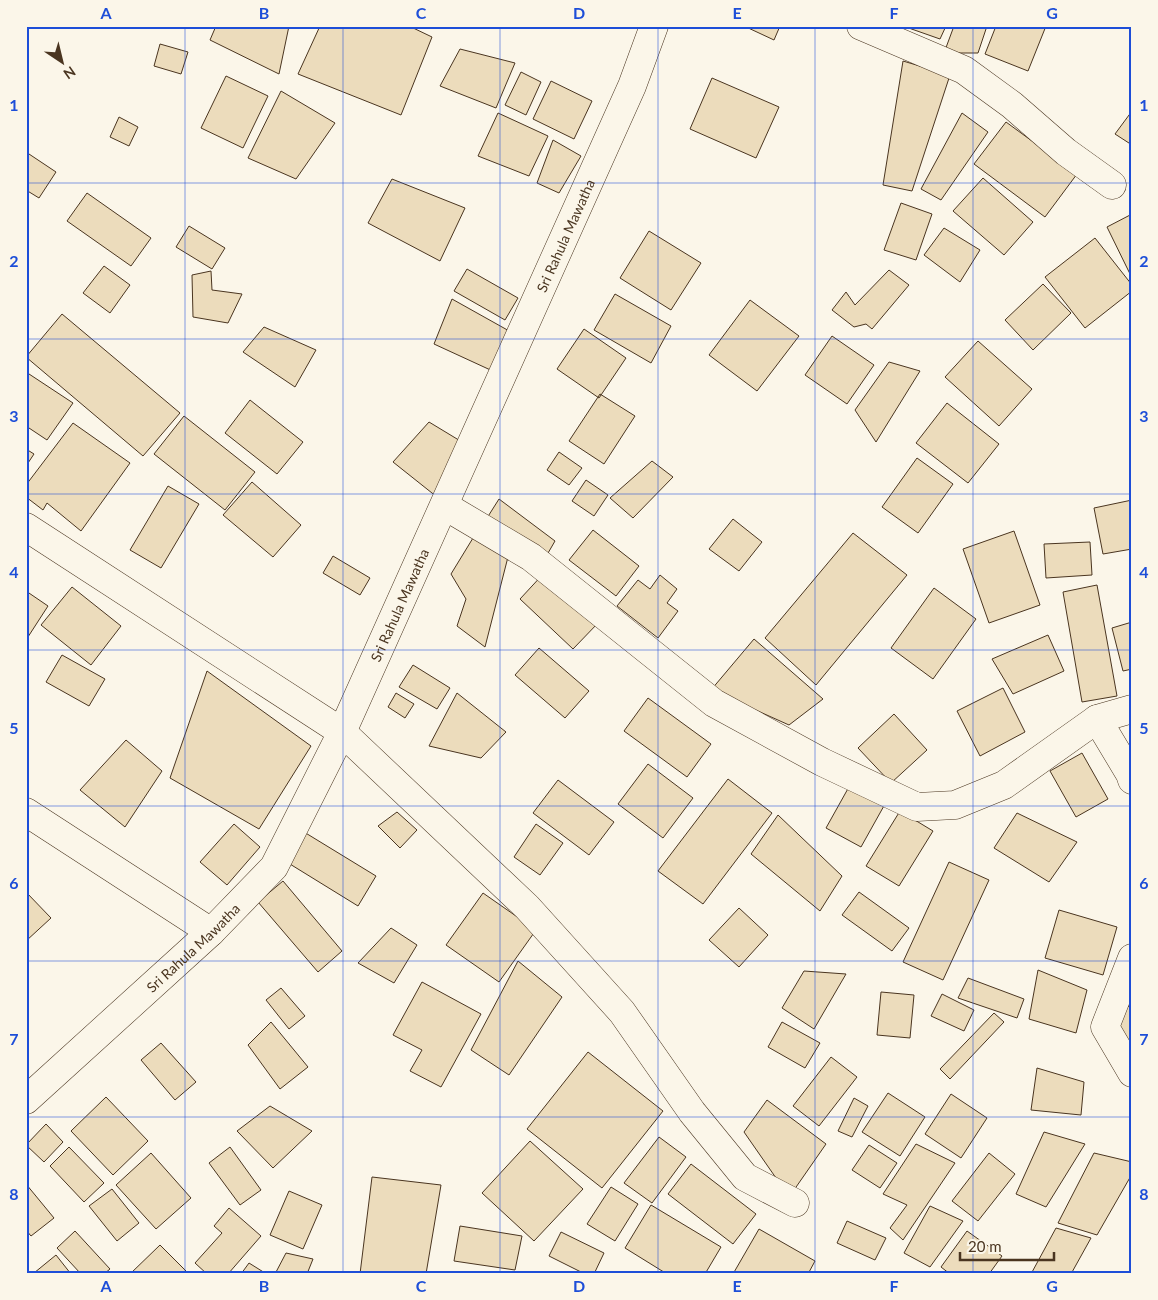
<svg xmlns="http://www.w3.org/2000/svg" width="1158" height="1300" font-family="Lato,sans-serif">
<rect width="100%" height="100%" fill="#fbf6e9"/>
<!-- building -->
<path fill="#ecdcbc" stroke="#4a3520" d="M216,26H289L279,74L210,40Z
M320,26H409L432,37L401,115L298,74Z
M744,26H780L774,40Z
M903,26H946L940,39Z
M954,26H987L978,53H944Z
M996,26H1046L1028,71L985,54Z
M160,44L188,52L181,74L154,66Z
M460,49L515,63L496,108L440,86Z
M903,61L950,75L912,191L883,185Z
M521,72L541,82L526,115L505,105Z
M226,76L268,96L243,148L201,128Z
M712,78L779,107L756,158L690,129Z
M551,81L592,101L574,139L533,119Z
M281,91L335,123L296,179L248,158Z
M1132,111V145L1115,134Z
M498,113L548,136L529,176L478,156Z
M962,113L988,132L941,200L921,189Z
M119,117L138,127L129,146L110,137Z
M1006,122L1077,174L1045,217L974,164Z
M553,140L581,156L559,193L537,183Z
M26,152L56,172L39,198L26,190Z
M983,178L1033,222L1004,255L953,211Z
M392,179L465,208L440,261L368,223Z
M87,193L151,238L131,266L67,221Z
M901,203L932,214L916,260L884,250Z
M1132,214V278L1107,227Z
M189,226L225,248L212,269L176,247Z
M944,228L980,250L960,282L924,255Z
M649,231L701,263L671,310L620,278Z
M1095,238L1132,285V291L1085,328L1045,277Z
M104,266L130,285L110,313L83,293Z
M467,269L518,298L505,320L454,291Z
M889,270L909,285L872,329L866,324L854,327L832,310L846,292L855,305Z
M211,271L212,290L242,294L228,323L193,317L192,275Z
M1043,284L1071,313L1033,350L1005,320Z
M615,294L671,326L651,363L594,330Z
M452,299L511,332L497,373L434,344Z
M750,300L799,336L757,391L709,355Z
M62,314L180,413L143,456L26,357Z
M264,327L316,350L295,387L243,352Z
M584,329L626,358L599,398L557,369Z
M832,336L874,365L847,404L805,375Z
M978,341L1032,389L999,426L945,377Z
M889,362L920,371L876,442L855,410Z
M26,372L73,403L47,440L26,426Z
M600,394L635,416L604,464L569,441Z
M250,400L303,442L277,474L225,433Z
M947,403L999,444L968,483L916,443Z
M184,416L255,472L225,510L154,454Z
M429,422L467,445L437,497L393,462Z
M73,423L130,463L81,531L47,503L43,510L26,497V485Z
M26,449L34,454L26,466Z
M559,452L582,468L569,485L547,470Z
M917,458L953,484L918,533L882,507Z
M652,461L673,477L633,518L610,498Z
M586,480L608,495L594,516L572,501Z
M252,482L301,525L273,557L223,515Z
M168,486L199,504L161,568L130,550Z
M499,499L555,541L544,560L487,518Z
M1132,500V549L1103,554L1094,508Z
M733,519L762,542L739,571L709,549Z
M593,530L639,566L616,596L569,560Z
M1014,531L1040,605L989,623L963,549Z
M853,533L907,575L816,685L765,638Z
M473,538L509,553L485,647L457,626L466,599L451,574Z
M1090,542L1092,575L1046,578L1044,544Z
M333,556L370,578L360,595L323,573Z
M545,572L599,622L573,649L520,599Z
M660,575L677,589L667,603L678,611L658,638L617,606L638,580L650,589Z
M1097,585L1117,696L1082,702L1063,592Z
M72,587L121,626L91,665L41,625Z
M934,588L976,619L933,679L891,648Z
M26,591L48,606L26,640Z
M1132,622V669L1123,671L1112,628Z
M1048,635L1064,671L1013,694L992,659Z
M754,639L823,699L789,725L711,690Z
M539,648L589,691L565,718L515,675Z
M62,655L105,679L89,706L46,682Z
M413,665L450,688L437,709L399,687Z
M207,671L311,746L259,829L170,778Z
M1003,688L1025,732L980,756L957,711Z
M396,693L414,704L405,718L388,707Z
M457,693L506,732L481,758L429,746Z
M648,698L711,744L687,777L624,731Z
M894,714L927,750L891,783L858,748Z
M126,740L162,771L125,827L80,790Z
M1082,753L1108,799L1076,817L1050,771Z
M648,764L693,798L663,838L618,804Z
M728,779L772,813L703,904L658,871Z
M558,780L614,822L589,855L533,813Z
M850,785L885,804L861,847L826,828Z
M900,811L933,831L899,886L866,866Z
M397,812L417,830L400,848L378,826Z
M1017,813L1077,842L1049,882L994,848Z
M778,815L842,876L820,911L751,854Z
M234,824L260,847L227,885L200,862Z
M536,824L563,843L540,875L514,857Z
M304,832L376,876L358,906L285,861Z
M949,862L989,880L943,980L903,962Z
M283,881L342,951L318,972L258,902Z
M26,892L51,918L26,941Z
M859,892L909,928L892,951L842,915Z
M483,893L536,930L499,982L446,945Z
M739,908L768,935L739,967L709,940Z
M1059,910L1117,927L1103,975L1045,958Z
M391,928L417,945L394,983L358,963Z
M518,961L562,997L509,1075L471,1050Z
M1038,970L1087,990L1076,1033L1029,1019Z
M804,971L846,974L814,1029L782,1008Z
M968,978L1024,999L1017,1018L958,998Z
M422,982L481,1014L441,1087L410,1071L422,1050L393,1035Z
M281,988L305,1016L289,1029L266,1000Z
M881,992L914,995L910,1038L877,1035Z
M942,994L974,1010L964,1031L931,1016Z
M1132,1003V1042L1131,1043L1112,1022Z
M994,1013L1004,1022L950,1079L940,1069Z
M271,1022L308,1067L280,1089L248,1045Z
M782,1022L820,1043L805,1068L768,1047Z
M161,1043L196,1082L175,1100L141,1060Z
M588,1052L663,1111L602,1188L527,1129Z
M831,1057L857,1077L819,1126L793,1106Z
M1037,1068L1084,1082L1081,1115L1031,1110Z
M888,1093L925,1117L900,1156L862,1132Z
M951,1094L987,1118L961,1158L925,1134Z
M106,1097L148,1141L113,1175L71,1131Z
M854,1098L868,1106L852,1137L838,1131Z
M767,1100L826,1144L794,1190L776,1178L744,1132Z
M270,1106L312,1131L273,1168L237,1131Z
M46,1124L63,1142L44,1162L26,1145Z
M1044,1132L1085,1144L1046,1207L1016,1194Z
M659,1137L686,1157L652,1203L624,1183Z
M530,1141L583,1189L534,1241L482,1193Z
M916,1144L955,1163L903,1240L890,1228L907,1205L883,1194Z
M869,1145L897,1163L880,1188L852,1170Z
M69,1147L104,1183L84,1202L50,1166Z
M230,1147L261,1190L240,1205L209,1163Z
M151,1153L191,1198L156,1229L116,1185Z
M989,1153L1015,1174L978,1221L952,1201Z
M1094,1153L1132,1162V1174L1097,1235L1058,1223Z
M691,1164L756,1214L733,1244L668,1194Z
M372,1177L441,1185L426,1274H360Z
M26,1184L54,1218L31,1236L26,1230Z
M611,1187L638,1204L615,1241L587,1224Z
M112,1189L139,1223L117,1241L89,1206Z
M289,1191L322,1205L303,1249L270,1235Z
M651,1205L721,1247L705,1274H667L625,1248Z
M930,1206L963,1221L930,1267L904,1253Z
M229,1208L261,1236L228,1274H207L195,1263L222,1233L214,1226Z
M847,1221L886,1238L875,1260L837,1243Z
M460,1226L522,1236L515,1270L454,1261Z
M1056,1228L1091,1238L1071,1274H1031Z
M759,1229L815,1261L808,1274H733Z
M75,1231L110,1269L104,1274H81L57,1248Z
M967,1231L1002,1256L989,1274H950L941,1267Z
M561,1232L604,1253L594,1274H585L549,1256Z
M160,1245L189,1274H130Z
M286,1253L313,1259L307,1274H275Z
M56,1255L71,1274H34V1273Z
M249,1263L265,1273L264,1274H241Z"/>
<g fill="none" stroke-linecap="round" stroke-linejoin="round">
<!-- minor casing -->
<g stroke="#4a3520" stroke-width="29">
<g id="minor">
<path d="M861,26L964,70L1012,105L1066,152L1112,185"/>
<path d="M445,506L531,557L714,703L822,762L917,807L955,805L1004,785L1097,719L1130,774L1132,780"/>
<path d="M26,527L342,732L527,907L622,1012L692,1112L745,1177L795,1203"/>
<path d="M1097,719L1132,709"/>
<path d="M26,812L211,932"/>
<path d="M1132,958L1105,1027L1132,1073"/>
<path id="s1" d="M26,1100L211,932L274,867L342,732L632,86L654,26"/>
</g>
</g>
<!-- minor -->
<use href="#minor" stroke="#fbf6e9" stroke-width="28"/>
</g>
<!-- grid -->
<path fill="none" stroke="#1d4ed8" stroke-width="1" stroke-opacity="0.55" d="M185,26V1274M343,26V1274M500,26V1274M658,26V1274M815,26V1274M973,26V1274M26,183H1132M26,339H1132M26,494H1132M26,650H1132M26,806H1132M26,961H1132M26,1117H1132"/>
<g text-anchor="middle" dominant-baseline="central" stroke-width="4" stroke-linejoin="round" paint-order="stroke">
<!-- street labels -->
<g font-size="14" fill="#4a3520" stroke="#fbf6e9">
<text stroke="none"><textPath href="#s1" startOffset="1036">Sri Rahula Mawatha</textPath></text>
<text stroke="none"><textPath href="#s1" startOffset="631">Sri Rahula Mawatha</textPath></text>
<text stroke="none"><textPath href="#s1" startOffset="226">Sri Rahula Mawatha</textPath></text>
</g>
</g>
<!-- border -->
<rect width="1158" height="1300" fill="none" stroke="#fbf6e9" stroke-width="55"/>
<!-- north arrow -->
<g transform="translate(62 62) rotate(145)" stroke="#fbf6e9" stroke-width="4" paint-order="stroke">
<path d="M0-4L9 19L0 12L-9 19Z" fill="#4a3520"/>
<text y="-8" font-size="14" font-weight="bold" text-anchor="middle" fill="#4a3520">N</text>
</g>
<!-- scale -->
<path d="M960 1252v8h94v-8" fill="none" stroke="#4a3520" stroke-width="2.5"/>
<text x="968" y="1252" font-size="15" fill="#4a3520" stroke="#fbf6e9" stroke-width="4" paint-order="stroke">20 m</text>
<rect x="28" y="28" width="1102" height="1244" fill="none" stroke="#1d4ed8" stroke-width="2"/>
<g font-size="16" text-anchor="middle" font-weight="bold" fill="#1d4ed8">
<text x="106" y="19">A</text>
<text x="264" y="19">B</text>
<text x="421" y="19">C</text>
<text x="579" y="19">D</text>
<text x="737" y="19">E</text>
<text x="894" y="19">F</text>
<text x="1052" y="19">G</text>
<text x="14" y="111">1</text>
<text x="1144" y="111">1</text>
<text x="14" y="267">2</text>
<text x="1144" y="267">2</text>
<text x="14" y="422">3</text>
<text x="1144" y="422">3</text>
<text x="14" y="578">4</text>
<text x="1144" y="578">4</text>
<text x="14" y="734">5</text>
<text x="1144" y="734">5</text>
<text x="14" y="889">6</text>
<text x="1144" y="889">6</text>
<text x="14" y="1045">7</text>
<text x="1144" y="1045">7</text>
<text x="14" y="1200">8</text>
<text x="1144" y="1200">8</text>
<text x="106" y="1292">A</text>
<text x="264" y="1292">B</text>
<text x="421" y="1292">C</text>
<text x="579" y="1292">D</text>
<text x="737" y="1292">E</text>
<text x="894" y="1292">F</text>
<text x="1052" y="1292">G</text>
</g>
</svg>
